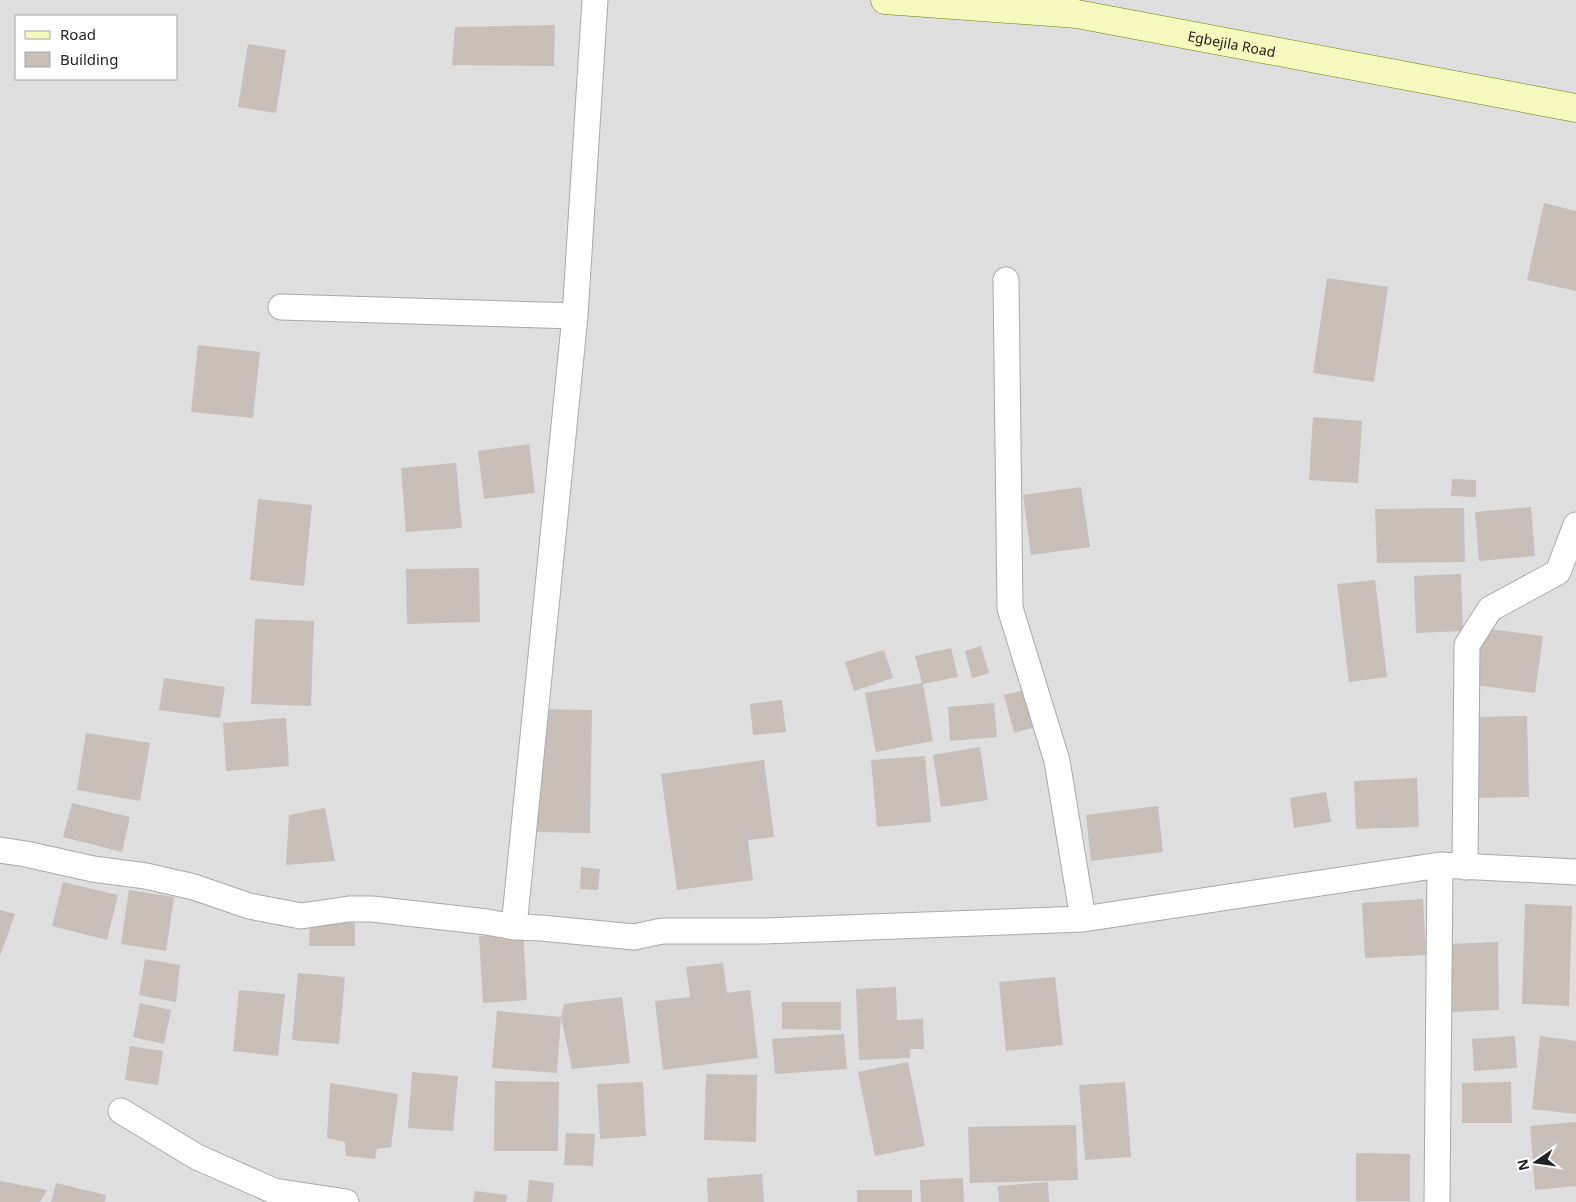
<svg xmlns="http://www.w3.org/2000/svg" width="1576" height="1202" font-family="'Noto Sans',sans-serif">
<rect width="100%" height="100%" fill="#f2efe9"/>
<!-- residential -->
<path fill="#e0dfdf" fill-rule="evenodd" d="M0,0H1576V1202H0ZM16,16H176V79H16Z"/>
<!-- building -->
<path fill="#c7bfb8" d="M555,25L554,66L452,65L455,27Z
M248,44L286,50L276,113L238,107Z
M1544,203L1576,211V291L1527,280Z
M1327,278L1388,287L1374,382L1313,373Z
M198,345L260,352L253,418L191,412Z
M1313,417L1362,421L1358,483L1309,480Z
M529,444L535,493L484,499L478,451Z
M456,463L462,528L406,532L401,468Z
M1452,479L1476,480V497L1451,496Z
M1081,487L1090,547L1031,555L1023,495Z
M258,499L312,505L304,586L250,580Z
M1531,507L1535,556L1479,561L1475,512Z
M1464,508L1465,562L1377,563L1375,509Z
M479,568L480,622L407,624L406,569Z
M1461,574L1463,631L1416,633L1414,576Z
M1375,580L1387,677L1349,682L1337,584Z
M255,619L314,621L311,706L251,704Z
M1481,628L1543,636L1535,693L1474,685Z
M981,646L989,673L972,678L965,651Z
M951,648L958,677L923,684L933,741L876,752L865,693L922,683L915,656Z
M884,650L893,678L854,691L845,662Z
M164,678L225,687L220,718L159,710Z
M1028,689L1039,726L1014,733L1004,695Z
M782,700L786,732L753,735L750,704Z
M994,703L997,737L950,741L948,707Z
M539,709L592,710L590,833L536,832Z
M1527,716L1529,797L1475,798L1473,717Z
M286,718L289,766L226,771L223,723Z
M86,733L150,743L140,801L77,790Z
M980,747L988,800L941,807L933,755Z
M925,756L931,822L877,827L871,760Z
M764,760L774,837L748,840L753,880L677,890L661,774Z
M1417,778L1419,827L1356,829L1354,781Z
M1326,792L1331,822L1294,828L1290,798Z
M72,803L130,817L122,852L63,837Z
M1158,806L1163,852L1091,861L1086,815Z
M325,808L335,861L286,865L289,815Z
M581,867L600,869L598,890L580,889Z
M63,882L118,895L107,940L52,926Z
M129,890L174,897L166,951L121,944Z
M1423,899L1426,955L1365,958L1362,903Z
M1525,904L1572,906L1569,1006L1522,1004Z
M0,910L15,914L0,956Z
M310,922L355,923V946H309Z
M523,933L527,1000L483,1003L479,936Z
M1498,942L1499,1010L1451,1012L1449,944Z
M145,959L180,965L176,1002L139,995Z
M723,963L727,993L750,990L758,1058L663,1070L655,1001L690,997L686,967Z
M298,973L345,977L339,1044L292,1040Z
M1055,977L1063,1045L1006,1051L999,982Z
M896,987L897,1020L923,1019L924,1049H910V1058L859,1060L856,989Z
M239,990L285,994L278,1056L233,1051Z
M622,997L630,1063L572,1069L561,1017L564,1004Z
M782,1002H841V1030L782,1029Z
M140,1003L171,1010L164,1044L133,1037Z
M497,1011L561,1017L557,1073L492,1068Z
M844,1034L847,1069L775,1074L772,1039Z
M1515,1036L1517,1068L1474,1071L1472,1039Z
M1540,1036L1576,1041V1114L1532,1109Z
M130,1046L163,1051L158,1085L125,1080Z
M908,1062L925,1146L875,1156L858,1072Z
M412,1072L458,1076L453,1131L408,1128Z
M706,1074L757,1075L756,1142L704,1140Z
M495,1081L559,1082L558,1151H494Z
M643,1082L646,1136L600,1139L597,1084Z
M1125,1082L1131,1157L1085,1160L1079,1085Z
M1511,1082L1512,1123H1462V1083Z
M330,1083L398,1094L391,1147L377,1149L375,1159L346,1156L345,1142L327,1138Z
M1576,1122V1186L1535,1190L1530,1126Z
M1076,1125L1078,1180L970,1183L968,1127Z
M566,1133L595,1134L593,1166L564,1165Z
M1356,1153L1410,1154V1201H1356Z
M762,1174L764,1202H708L707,1178Z
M963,1178L964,1202H921L920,1180Z
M529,1180L554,1183L552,1202H527Z
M0,1181L47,1190L40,1202H0Z
M1048,1182L1049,1202H999L998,1186Z
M56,1183L106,1195L105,1202H51Z
M857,1190H912V1202H857Z
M475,1191L507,1195L506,1202H473Z"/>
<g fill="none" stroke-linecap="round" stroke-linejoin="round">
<!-- street casing -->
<g stroke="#a9a9a9" stroke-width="27">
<path id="street" d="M1006,280L1010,608L1057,761L1083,919
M281,307L575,316
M0,850L26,854L93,869L146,876L194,887L249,906L301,916L349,909H372L487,922L514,927L541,928L634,937L662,931H764L1083,919L1440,865L1576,872
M1465,867L1467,645L1490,609L1558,572L1576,525
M514,927L575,316L595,0
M121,1111L197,1157L274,1191L346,1202
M1437,1202L1440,865"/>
</g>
<!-- secondary casing -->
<g stroke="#707d05" stroke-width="29">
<g id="secondary">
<path id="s1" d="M885,0L1077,14L1576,108"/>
</g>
</g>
<!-- street -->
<use href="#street" stroke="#fff" stroke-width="25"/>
<!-- secondary -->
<use href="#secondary" stroke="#f7fabf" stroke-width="28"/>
</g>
<g text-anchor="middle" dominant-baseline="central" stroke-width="5" stroke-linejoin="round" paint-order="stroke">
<!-- street labels -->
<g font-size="14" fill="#222" stroke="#fff">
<text stroke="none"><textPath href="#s1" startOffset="350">Egbejila Road</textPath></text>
</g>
</g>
<!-- legend -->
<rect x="15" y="15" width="162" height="65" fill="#ffffff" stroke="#a7a7a7"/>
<rect x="25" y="31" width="25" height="8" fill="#f7fabf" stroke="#a7a7a7"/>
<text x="60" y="40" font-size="15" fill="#222222">Road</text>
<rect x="25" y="52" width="25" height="15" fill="#c7bfb8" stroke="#a7a7a7"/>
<text x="60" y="65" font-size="15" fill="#222222">Building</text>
<!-- north arrow -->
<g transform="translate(1536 1162) rotate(257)" stroke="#ffffff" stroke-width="4" paint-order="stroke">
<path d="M0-4L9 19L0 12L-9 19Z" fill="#222222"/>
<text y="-8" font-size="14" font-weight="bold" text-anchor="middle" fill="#222222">N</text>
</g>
</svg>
